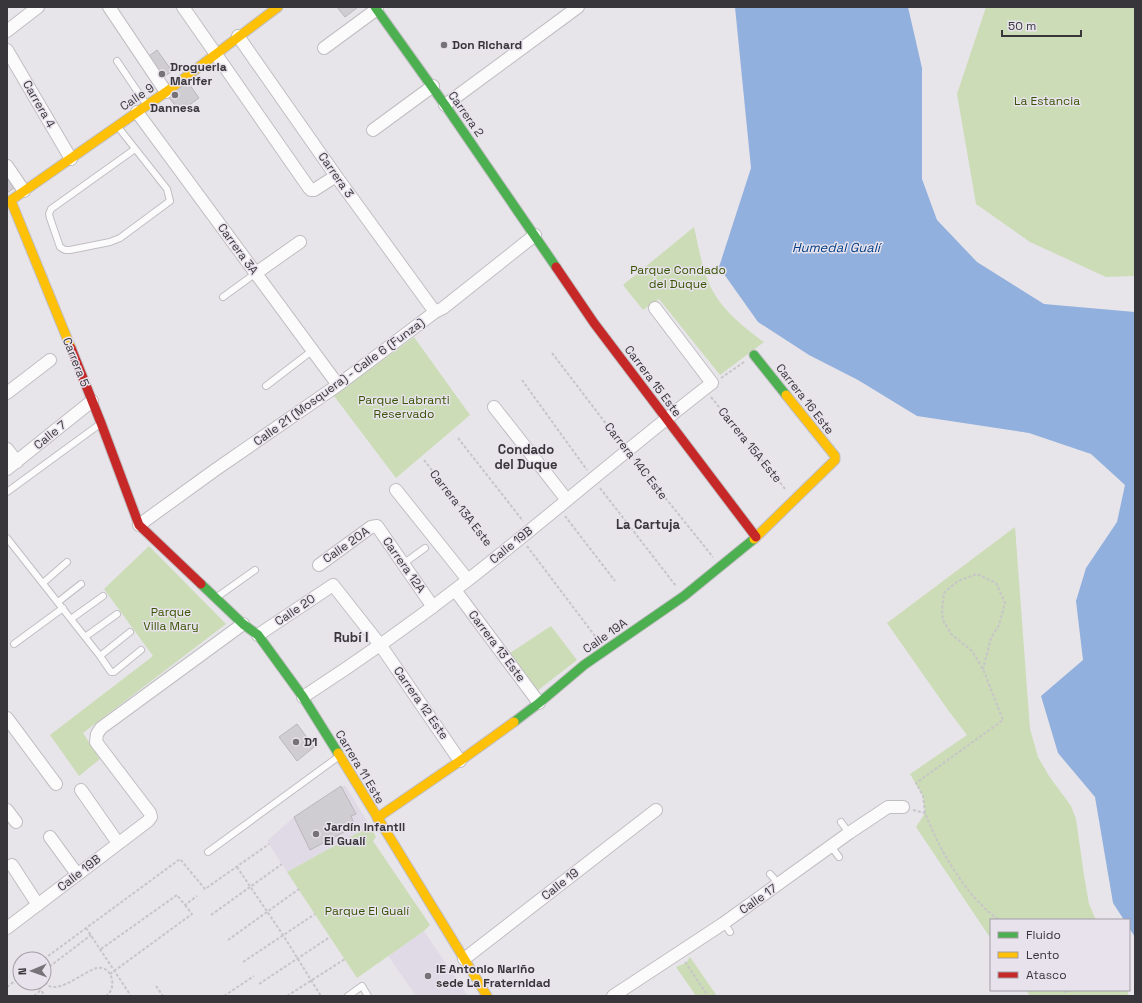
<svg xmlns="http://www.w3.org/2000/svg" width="1142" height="1003" font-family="'Space Grotesk',sans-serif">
<rect width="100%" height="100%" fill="#e8e5ea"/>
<!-- built -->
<path fill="#e0dae6" d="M345,785L370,826L287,872L267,841L294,817Z
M424,931L468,996H416L388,956Z"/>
<!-- green -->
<path fill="#cbdcb6" d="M986,7H1135V276L1106,277L1030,242L976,204L957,94Z
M694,227C698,244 701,264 708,281C719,308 742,326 764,342L720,375L659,299L643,310L623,285Z
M414,337L470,415L396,478L334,396Z
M1015,527L1030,729L1038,757L1049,776L1071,806L1076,819L1084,875L1089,904L1096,920H991V939L916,827L925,813L923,796L910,774L967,735L948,710L887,623Z
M149,546L226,624L83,733L100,759L79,776L50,735L153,656L104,589Z
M551,626L577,660L537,691L510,653Z
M370,826L376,837L373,841L430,925L424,931L357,978L287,872Z
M690,957L717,996H696L676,967L686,963Z
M1026,990H1127L1129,996H1030Z"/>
<!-- water -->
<path fill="#91b0dd" d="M735,7H908L922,68V179L937,220L977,262L1044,304L1135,312V937L1129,928V920H1124L1113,903L1095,797L1058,753L1041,696L1083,660L1076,601L1086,568L1117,522L1125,485L1091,454L1029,433L917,416L858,380L809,355L758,322L719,267L751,168Z"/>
<!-- building -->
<path fill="#cfcdd1" stroke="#b9b7bb" d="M337,7H358L345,17Z
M157,50L172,71L160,80L145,59Z
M187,81L199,98L180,112L168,96Z
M7,178L14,188L7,193Z
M297,724L314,747L297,761L279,737Z
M341,786L356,814L351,816L355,826L310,850L294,817Z"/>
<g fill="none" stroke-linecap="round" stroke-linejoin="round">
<!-- lane casing -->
<g stroke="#c0bec2" stroke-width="8">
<path id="lane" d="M117,61L146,104
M118,127L167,189L170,201L120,238L110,242L70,250H65L60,247L50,218L49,214L51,209L135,149
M223,297L256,273
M266,386L313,350
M7,492L100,424
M7,538L100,656L111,672H114L141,650
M403,564L425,548
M43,583L67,562
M217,597L255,570
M58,602L81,584
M71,619L103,596
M85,637L117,614
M14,644L63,608
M100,656L130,632
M841,822L849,833
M830,845L839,857
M208,852L338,757
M770,874L779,884
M724,923L730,932
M348,996L362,986L368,996"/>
</g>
<!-- street casing -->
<g stroke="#c0bec2" stroke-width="14">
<path id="street" d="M109,7L166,92
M183,7L309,188L311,190H314L336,176
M7,31L38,7
M238,36L336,176L435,312
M324,48L377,9
M7,50L71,159
M445,105L578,7
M137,112L338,385
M373,130L433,86
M7,166L24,191
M256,273L300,242
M7,393L50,360
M494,407L567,500
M7,449L17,462
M7,469L92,401
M396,490L468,580
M139,525L215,470L338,385L435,312L443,308L535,235
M319,565L371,527L377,526L433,607
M455,590L539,703
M258,635L333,585L381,646L460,761
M303,697C360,660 414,622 468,580C550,516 629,447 712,383L655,308
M7,718L56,784
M81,790L118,843
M7,810L16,822
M50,837L77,874
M12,865L38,905
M7,928L148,821L151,817L150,813L96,742L97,734L101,728L243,624
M464,959L656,810
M613,996L724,923L849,833L888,807H903"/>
</g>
<!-- fast casing -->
<g stroke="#c0bec2" stroke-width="11">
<path id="fast" d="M375,7L445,105L556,267
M754,355L786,395
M201,584L243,624L258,635L303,697L338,753
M514,722L539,703L584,665L684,596L754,539"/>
</g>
<!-- slow casing -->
<g stroke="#c0bec2" stroke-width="11">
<path id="slow" d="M11,201L71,348
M7,203L166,92L278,7
M754,539L835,460V456L786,395
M338,753L487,996
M377,818L460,761L514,722"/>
</g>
<!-- jam casing -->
<g stroke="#c0bec2" stroke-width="11">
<path id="jam" d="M556,267L594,323L756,537
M71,348L101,423L139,525L201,584"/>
</g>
<!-- path -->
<path stroke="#c7c5c8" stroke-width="2" stroke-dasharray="3 2" stroke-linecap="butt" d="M552,353L620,442
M721,378L744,362
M522,380L587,470
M711,397L786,490
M458,438L523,521
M634,459L713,557
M424,460L491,547
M600,488L676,586
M565,516L615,581
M527,546L598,640
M913,810L925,813C939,849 966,897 999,920
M925,813L923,796L916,783L1003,720L983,669L972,651L951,634L943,620L942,609L944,593L958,581L977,574L996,583L1005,603L999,625L991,638L983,669
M237,867L283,935L321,996
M211,915L282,864
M86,928L131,996
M228,940L299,889
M101,949L177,895L185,905L197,896
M44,959L180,859L205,889L269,844
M243,962L315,914
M685,962L708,996
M110,974L192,914L185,905
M44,975L49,967L91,935
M44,977C49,1003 83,971 97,968C112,965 118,988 106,996
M36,983L45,996
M259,984L330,937
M156,986L163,996
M7,987L20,977
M1065,990L1066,996
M34,996L41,990
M224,996L254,976
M287,996L345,959"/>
<!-- lane -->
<use href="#lane" stroke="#fcfbfc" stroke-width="6"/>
<!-- street -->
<use href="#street" stroke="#fcfbfc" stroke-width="12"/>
<!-- fast -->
<use href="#fast" stroke="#4caf50" stroke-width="9"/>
<!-- slow -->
<use href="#slow" stroke="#ffc107" stroke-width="9"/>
<!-- jam -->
<use href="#jam" stroke="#c62828" stroke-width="9"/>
</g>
<!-- markers -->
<g fill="#767378" stroke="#e8e2ed" stroke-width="1.5">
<circle cx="444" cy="45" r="4"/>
<circle cx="162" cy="74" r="4"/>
<circle cx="175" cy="95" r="4"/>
<circle cx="296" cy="742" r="4"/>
<circle cx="316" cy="834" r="4"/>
<circle cx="428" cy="976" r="4"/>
</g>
<g text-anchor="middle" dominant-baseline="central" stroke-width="3" stroke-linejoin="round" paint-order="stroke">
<!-- poi labels -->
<g font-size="12" font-weight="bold" fill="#38363a" stroke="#e8e2ed" text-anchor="start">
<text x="452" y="45">Don Richard</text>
<text x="170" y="67">Drogueria<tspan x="170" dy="14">Marifer</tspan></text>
<text x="175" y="108" text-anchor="middle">Dannesa</text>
<text x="304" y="742">D1</text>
<text x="324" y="827">Jardín Infantil<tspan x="324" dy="14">El Gualí</tspan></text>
<text x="436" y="969">IE Antonio Nariño<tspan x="436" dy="14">sede La Fraternidad</tspan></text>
</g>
<!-- street labels -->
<g font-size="12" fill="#38363a" stroke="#e8e2ed">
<text transform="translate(137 97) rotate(-34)">Calle 9</text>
<text transform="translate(39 104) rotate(60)">Carrera 4</text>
<text transform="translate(466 114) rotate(55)">Carrera 2</text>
<text transform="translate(336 175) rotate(55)">Carrera 3</text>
<text transform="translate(238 249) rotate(54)">Carrera 3A</text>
<text transform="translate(76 362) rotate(68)">Carrera 5</text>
<text transform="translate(653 381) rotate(53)">Carrera 15 Este</text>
<text transform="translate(339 382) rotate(-36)">Calle 21 (Mosquera) - Calle 6 (Funza)</text>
<text transform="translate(805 399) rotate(52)">Carrera 16 Este</text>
<text transform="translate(50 435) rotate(-39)">Calle 7</text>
<text transform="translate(750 445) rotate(51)">Carrera 15A Este</text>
<text transform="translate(636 461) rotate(52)">Carrera 14C Este</text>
<text transform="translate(461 508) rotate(52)">Carrera 13A Este</text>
<text transform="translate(346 545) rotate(-35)">Calle 20A</text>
<text transform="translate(511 545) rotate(-39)">Calle 19B</text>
<text transform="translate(404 565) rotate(55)">Carrera 12A</text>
<text transform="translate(295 610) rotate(-34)">Calle 20</text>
<text transform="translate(605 636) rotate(-35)">Calle 19A</text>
<text transform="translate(497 646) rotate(53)">Carrera 13 Este</text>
<text transform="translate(421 703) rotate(55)">Carrera 12 Este</text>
<text transform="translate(360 767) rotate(59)">Carrera 11 Este</text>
<text transform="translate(79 873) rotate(-38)">Calle 19B</text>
<text transform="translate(560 884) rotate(-38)">Calle 19</text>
<text transform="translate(758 899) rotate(-35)">Calle 17</text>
</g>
<!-- park labels -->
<g font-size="12" fill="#385400" stroke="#e8e2ed">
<text x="1047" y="101">La Estancia</text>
<text x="678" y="270">Parque Condado<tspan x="678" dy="14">del Duque</tspan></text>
<text x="404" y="400">Parque Labranti<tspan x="404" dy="14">Reservado</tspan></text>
<text x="171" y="612">Parque<tspan x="171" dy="14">Villa Mary</tspan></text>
<text x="367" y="911">Parque El Gualí</text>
</g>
<!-- water labels -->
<g font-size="13" font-style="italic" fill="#003e87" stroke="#e8e2ed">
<text x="836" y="247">Humedal Gualí</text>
</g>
<!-- neighbourhood labels -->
<g font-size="13" font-weight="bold" fill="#38363a" stroke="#e8e2ed">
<text x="526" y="449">Condado<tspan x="526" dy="15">del Duque</tspan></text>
<text x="648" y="524">La Cartuja</text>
<text x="351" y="637">Rubí I</text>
</g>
</g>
<!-- border -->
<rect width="1142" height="1003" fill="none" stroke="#38363a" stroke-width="16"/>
<!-- legend -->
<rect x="990" y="919" width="140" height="72" fill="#e8e2ed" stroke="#a29da5"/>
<rect x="998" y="932" width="20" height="6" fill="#4caf50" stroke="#a29da5"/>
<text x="1026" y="939" font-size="12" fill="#38363a">Fluido</text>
<rect x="998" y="952" width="20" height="6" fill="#ffc107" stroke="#a29da5"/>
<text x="1026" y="959" font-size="12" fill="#38363a">Lento</text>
<rect x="998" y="972" width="20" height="6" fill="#c62828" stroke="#a29da5"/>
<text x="1026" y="979" font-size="12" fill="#38363a">Atasco</text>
<!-- north arrow -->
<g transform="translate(32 971) rotate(268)"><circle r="19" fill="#e8e2ed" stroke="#a29da5"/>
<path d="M0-3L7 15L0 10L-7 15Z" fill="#767378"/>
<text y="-6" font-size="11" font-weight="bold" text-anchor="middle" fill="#38363a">N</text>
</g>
<!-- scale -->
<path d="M1002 30v6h79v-6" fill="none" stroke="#38363a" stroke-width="2"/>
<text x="1008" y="30" font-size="12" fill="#38363a" stroke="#e8e2ed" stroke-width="3" paint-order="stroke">50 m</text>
</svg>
